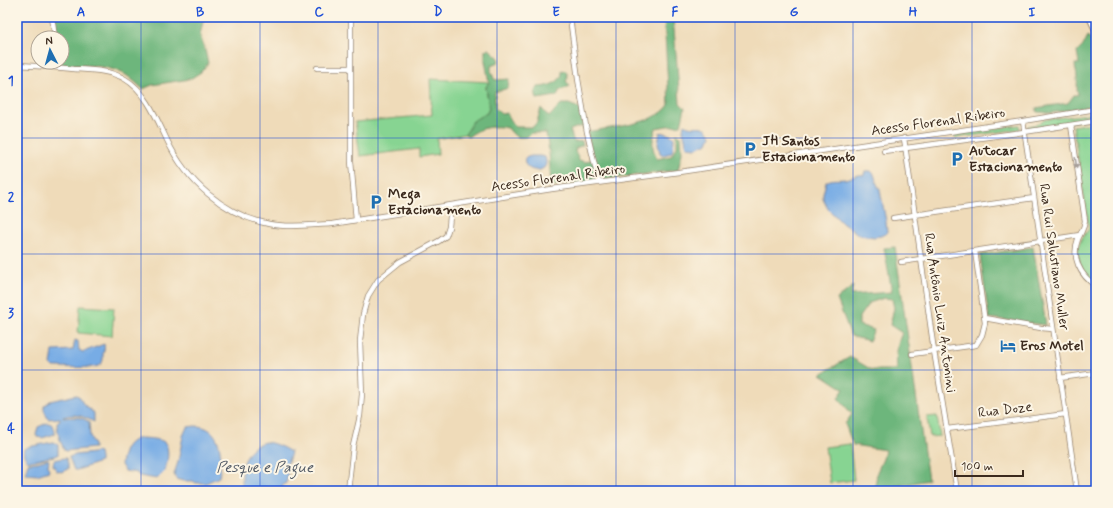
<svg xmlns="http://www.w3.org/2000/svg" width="1113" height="508" font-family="Mynerve,sans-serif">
<rect width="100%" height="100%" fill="#fcf5e5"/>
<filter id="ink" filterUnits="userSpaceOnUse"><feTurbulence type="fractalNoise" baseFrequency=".025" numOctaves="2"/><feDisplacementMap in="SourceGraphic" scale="8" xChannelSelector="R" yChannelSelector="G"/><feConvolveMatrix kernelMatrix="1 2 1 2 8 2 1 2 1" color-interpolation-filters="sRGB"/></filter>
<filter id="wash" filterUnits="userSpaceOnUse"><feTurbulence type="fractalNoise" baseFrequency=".012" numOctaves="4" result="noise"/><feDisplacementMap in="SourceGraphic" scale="16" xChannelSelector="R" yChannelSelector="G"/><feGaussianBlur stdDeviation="0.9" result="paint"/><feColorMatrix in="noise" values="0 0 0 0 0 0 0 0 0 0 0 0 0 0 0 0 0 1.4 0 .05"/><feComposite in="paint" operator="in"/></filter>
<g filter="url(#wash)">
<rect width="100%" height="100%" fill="#efdbb9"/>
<!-- green -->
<path fill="#87d492" stroke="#617f58" d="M430,79L489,82L486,87L489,108L487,113L478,118L465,134L437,139L438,154L419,157V149L360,156L356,127L355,122L432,115Z
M1096,113V118L1028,129V126L1038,124L1043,120Z
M1094,123L1096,139V283C1083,277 1075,259 1079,245C1081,238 1085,234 1089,229L1073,126Z
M1019,125L1020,129L955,138V134Z
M80,306L114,308L112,336L78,333Z
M937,416L940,436L930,437L927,417Z
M850,444L854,480L830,483L825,447Z"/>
<!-- forest -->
<path fill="#6db67c" stroke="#54704d" d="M53,17H204L200,35L205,50L208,63L201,72L190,79L152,85L143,89C137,84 132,79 126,75C105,63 80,66 57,65V62H62V38H55Z
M664,17H673L680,103L685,108L681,125L667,126L656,128C652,141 651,147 657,159L671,156L677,147V134L681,136L682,153L678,170L597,180L551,186L549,151L546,133H531L527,137C516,138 515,137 508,128C494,125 480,127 468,137L465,134C470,129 469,126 472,122C476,118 482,116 487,113L489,108L486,87L489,82L485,61V50L489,49L499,58L498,63L491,66V71L494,79L497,80L509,79L508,88L495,92V108L501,114L507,113L510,120L515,127H533L537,122L541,108L549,117L561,104H569L581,109L586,131L583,129L581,126L570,130L574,142L582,141L583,145L576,148L575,151L578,157V160L586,162L592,159L587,132C609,127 656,125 669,105Z
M1088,36L1096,47V105L1051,113L1037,112L1036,108L1068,103L1074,95H1078C1076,89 1078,84 1077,78C1077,73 1075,69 1075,64H1079L1077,52L1083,46Z
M562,70L566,71L568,77L566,81L570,86L563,89L559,91L557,96L537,99L535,91L538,87C545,87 557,84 561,77C562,75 562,72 562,70Z
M895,247L928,480L875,490L877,472L883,459L885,450L853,445L845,424L852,414L838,398L844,389L821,374L850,357L872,370H897C896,356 896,346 902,333L890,325L894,308L892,299L884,298L869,303L859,317V325L874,330L869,341L851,336L837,299L853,286L851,295L892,292L884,248Z
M1033,247L1046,325L989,318L980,255Z"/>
<!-- water -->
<path fill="#77ace5" stroke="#596b82" d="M684,124C695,131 705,120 711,136L708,143L696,148L687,147L683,130Z
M660,132L671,135L674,138L673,149L671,153L663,155L660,153L658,144Z
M531,156H540L545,157C552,176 521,173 525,158Z
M865,171H871L874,174L877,184L880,190L886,221L887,233L881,236L874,237L859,235L849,227L843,224L828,209L823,199V194L826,182C832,178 838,180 845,179C852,178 857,174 864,175Z
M75,340L78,341L79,350L83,352L104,344C105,348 104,350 103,353C103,357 104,362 100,365C96,369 61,367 54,367L51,365L53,351L73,350Z
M76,395L80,397L83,404L94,413V422C83,416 76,413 63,417V418C72,417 81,416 89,422L90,436L94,445V448L65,451C60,442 57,432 57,422L60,420V418L48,419L44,410V406L50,401Z
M47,423C53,423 55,428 55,434L42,438L37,437L36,435L38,427Z
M195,426C222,426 223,456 219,477L206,483H196L193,481H183L176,479L174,474L178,462L183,436L187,427Z
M140,438C145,438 161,439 164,442C171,447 167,466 164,472C162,474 159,477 157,479L139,476L137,473L125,471L121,465C123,452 126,441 140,438Z
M53,442L58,445V455L54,456L31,461H28C24,457 23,454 24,449L28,447Z
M265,442C275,443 282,447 291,452L290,456L286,467L288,476L286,483L283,485L281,491H243C240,472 243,447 265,442Z
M96,452L99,453L100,458V462L77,470H74L69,457C78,453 87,455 96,452Z
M64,458H66C67,461 69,466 68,469L61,472L57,471L53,465L54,460Z
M48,459L49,461L48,465L49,471L37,475L25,474L28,463L38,462Z"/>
</g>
<g filter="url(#ink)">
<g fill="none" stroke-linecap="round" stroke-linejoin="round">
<!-- minor casing -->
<g stroke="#95826c" stroke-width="6">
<path id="minor" d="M52,17L55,38
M312,17V20
M351,17V161L356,220
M570,17L578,79L587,132L599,183
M17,65C36,66 55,67 74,69C91,70 110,70 125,79C146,91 157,119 167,140C186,181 224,215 269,224C289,228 311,225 332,224L552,189L679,172L1023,121L1096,109
M317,68H351
M1023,121L1077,491
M1071,125L1085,221C1084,229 1081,232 1078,239C1071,258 1080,275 1096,286
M904,138L934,351L957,491
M884,151L1024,132L1096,121
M893,218L1034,198
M901,262L1080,235
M1093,284L1096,303
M984,318L1041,328L1053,329
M912,354L976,345L982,335L985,323L975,251
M1060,378L1096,373
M947,429L1066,414
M348,491L353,446L360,416L362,394L360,341L363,314L368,296L378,280L400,262L439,241L446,236L449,227L451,205"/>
</g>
<!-- highway casing -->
<g stroke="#95826c" stroke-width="8">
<path id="highway" d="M1090,17L1096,30"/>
</g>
<!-- minor -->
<use href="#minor" stroke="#fff" stroke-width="4.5"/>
<!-- highway -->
<use href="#highway" stroke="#fff" stroke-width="6"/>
</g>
<!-- one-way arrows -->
<defs><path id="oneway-solid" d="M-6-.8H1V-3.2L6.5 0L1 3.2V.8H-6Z"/></defs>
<use fill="#a79f9a" href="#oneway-solid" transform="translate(1076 163) rotate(82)"/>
</g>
<!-- grid -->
<path fill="none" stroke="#1d4ed8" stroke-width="1" stroke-opacity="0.55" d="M141,17V491M260,17V491M378,17V491M497,17V491M616,17V491M735,17V491M853,17V491M972,17V491M17,138H1096M17,254H1096M17,370H1096"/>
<!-- icons -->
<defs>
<g id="parking-bare" transform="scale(1.2)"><path d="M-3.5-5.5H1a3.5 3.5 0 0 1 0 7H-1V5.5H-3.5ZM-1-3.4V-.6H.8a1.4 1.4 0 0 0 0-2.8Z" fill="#1f6fb2" stroke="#fcf5e5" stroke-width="2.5" paint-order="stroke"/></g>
<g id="hotel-bare" transform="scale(1.2)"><path d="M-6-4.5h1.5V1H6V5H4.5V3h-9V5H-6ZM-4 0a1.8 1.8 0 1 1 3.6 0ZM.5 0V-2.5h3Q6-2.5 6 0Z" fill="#1f6fb2" stroke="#fcf5e5" stroke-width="2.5" paint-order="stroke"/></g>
</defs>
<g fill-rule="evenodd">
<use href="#parking-bare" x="750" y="149"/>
<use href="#parking-bare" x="957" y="159"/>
<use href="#parking-bare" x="376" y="202"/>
<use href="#hotel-bare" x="1008" y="346"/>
</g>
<g text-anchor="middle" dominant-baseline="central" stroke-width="4" stroke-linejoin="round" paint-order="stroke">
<!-- street labels -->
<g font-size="14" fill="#3b2a1e" stroke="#fcf5e5">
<text transform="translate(938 122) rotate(-8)">Acesso Florenal Ribeiro</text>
<text transform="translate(558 178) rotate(-8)">Acesso Florenal Ribeiro</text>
<text transform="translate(1054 257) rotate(82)">Rua Rui Salustiano Muller</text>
<text transform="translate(940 313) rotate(82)">Rua Antônio Luiz Antonini</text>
<text transform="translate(1005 410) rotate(-7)">Rua Doze</text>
</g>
<!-- poi labels -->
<g font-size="14" font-weight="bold" fill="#3b2a1e" stroke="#fcf5e5" text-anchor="start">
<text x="762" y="141">JH Santos<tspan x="762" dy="16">Estacionamento</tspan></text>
<text x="969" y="151">Autocar<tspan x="969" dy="16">Estacionamento</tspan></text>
<text x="388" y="194">Mega<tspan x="388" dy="16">Estacionamento</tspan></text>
<text x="1020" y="346">Eros Motel</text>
</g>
<!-- water labels -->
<g font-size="15" font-style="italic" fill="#505864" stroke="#fcf5e5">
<text x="265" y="468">Pesque e Pague</text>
</g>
</g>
<!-- margin -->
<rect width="1113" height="508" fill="none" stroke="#fcf5e5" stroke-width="44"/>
<!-- north arrow -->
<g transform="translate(50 50) rotate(354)"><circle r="19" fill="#fcf5e5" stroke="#afa495"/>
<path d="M0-3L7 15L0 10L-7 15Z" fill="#1f6fb2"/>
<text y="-6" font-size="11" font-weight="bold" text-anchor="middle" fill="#3b2a1e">N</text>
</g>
<!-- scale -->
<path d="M955 470v6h68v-6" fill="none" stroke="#3b2a1e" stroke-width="2"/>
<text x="961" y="470" font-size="12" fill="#3b2a1e" stroke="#fcf5e5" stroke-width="3" paint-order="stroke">100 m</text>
<rect x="22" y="22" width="1069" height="464" fill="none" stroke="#1d4ed8" stroke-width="1.5"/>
<g font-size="13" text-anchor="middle" font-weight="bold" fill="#1d4ed8">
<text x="81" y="16">A</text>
<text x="200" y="16">B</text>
<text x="319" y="16">C</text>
<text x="438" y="16">D</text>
<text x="556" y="16">E</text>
<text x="675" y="16">F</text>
<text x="794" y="16">G</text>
<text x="913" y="16">H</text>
<text x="1032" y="16">I</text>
<text x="11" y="85">1</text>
<text x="11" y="201">2</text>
<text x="11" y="317">3</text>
<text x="11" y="433">4</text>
</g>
</svg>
